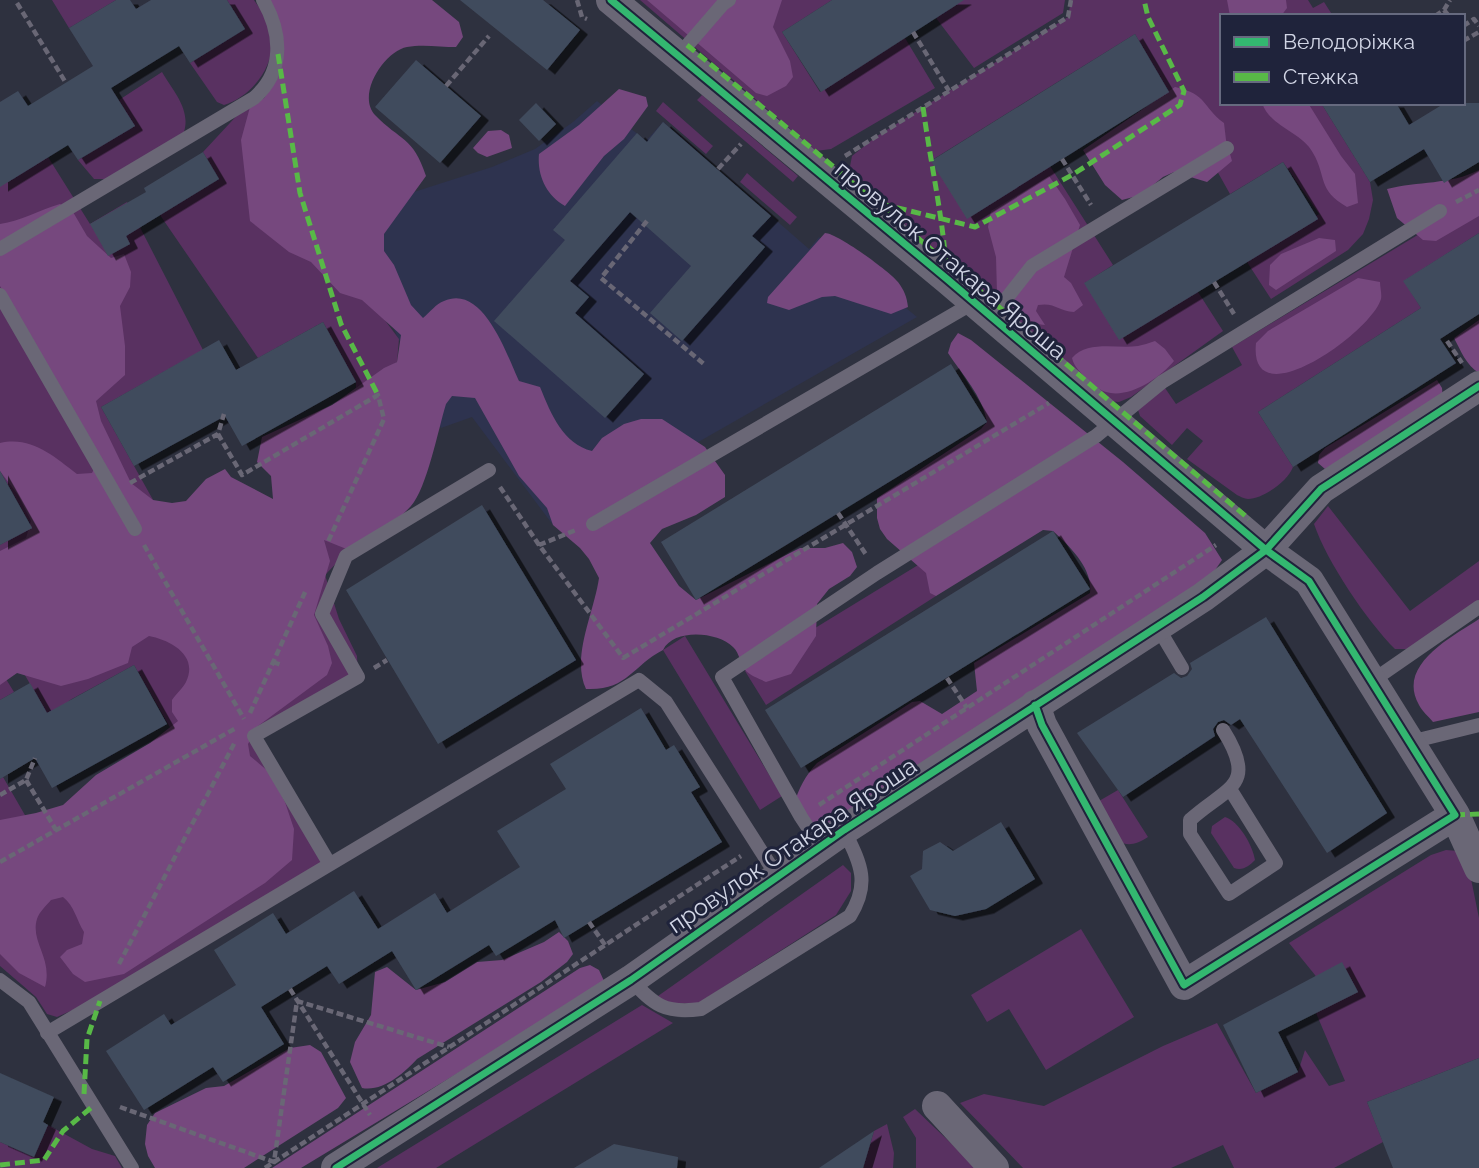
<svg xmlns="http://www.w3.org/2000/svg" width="1479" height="1168" font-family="Raleway,sans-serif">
<defs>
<filter id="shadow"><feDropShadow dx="8" dy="4.5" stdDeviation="0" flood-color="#0009"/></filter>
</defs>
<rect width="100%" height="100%" fill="#2e313f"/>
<!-- built -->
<path fill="#2e334f" d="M597,101L646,141L663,122L809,249L819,237L917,317L553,525L472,417L441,428L341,218L367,207L492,167L535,149L573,122Z"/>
<!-- green -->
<path fill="#593161" d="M52,0H116L69,28Z
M227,0H254C260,9 268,18 271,28C279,61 254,96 224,105L217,102L190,63L245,29Z
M640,0H832L782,32L820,92L905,38L935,88L831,149L816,151Z
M963,0H1065L1063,13L974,68L936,18Z
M1071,0H1308L1313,8L1324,2L1333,16H1222V103H1321L1370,182L1373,200L1369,219L1363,234L1348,250L1271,299L1247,262L1319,214L1283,162L1230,194L1180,105L1183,91L1169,92L1135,34L932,160L1050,166L1113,265L1085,283L1198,292L1223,331L1131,397L1119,402L1109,401L848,177L852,156L877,136L1068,17Z
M162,72C173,91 191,109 184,132L110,179H94L78,160L134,126L119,100Z
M702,95L798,176L793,182L697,100Z
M663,102L713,146L706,154L656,111Z
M250,107L354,279L399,339L397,362L356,389V382L323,322L258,358L160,215L219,179L203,152L242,110Z
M48,157L90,224L127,202L203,350L101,407L180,548L293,491L349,550L325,575L339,619L357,656L358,677L254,736L327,859L82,1006L57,1017L47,1014L36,997L0,966V862L186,755L134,665L70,700L53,724L22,670L6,679L14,692L0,700V545L32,527L0,471V184Z
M747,173L797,217L790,225L740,182Z
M1479,198V233L1404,281L1421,308L1258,412L1293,467C1288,481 1263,499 1248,499C1245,499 1239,496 1237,495L1187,459L1203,441L1187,428L1172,445L1140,416L1138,410L1165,388L1176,404L1242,365L1232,347Z
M1328,506L1410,611L1479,561V601L1410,649H1395C1367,621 1327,562 1314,524Z
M923,562L930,568L936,596L766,705L745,671Z
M685,636L782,796L760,810L663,650Z
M3,777L37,836L0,856V779Z
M1118,790L1148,837C1115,859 1110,826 1099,801Z
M1225,817C1239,821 1253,846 1255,860C1249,866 1243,871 1234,868L1211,833L1212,826Z
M1446,850L1458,851L1470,874L1479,918V1058L1367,1102L1383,1142L1334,1168H1234L1223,1145L1171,1168H1023L960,1103L984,1094L1044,1106L1163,1046L1217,1023L1256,1093L1298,1072L1305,1050L1329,1086L1345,1081L1316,1013L1329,1005L1315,975L1289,943L1431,855Z
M843,865L851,873V891L836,915L697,1004L666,1003L658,996Z
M1081,929L1134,1017L1046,1070L1009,1009L987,1022L971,995Z
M642,1005L673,1023L436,1168H377Z
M915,1109L977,1168H916V1138L903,1117Z
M887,1124L894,1153L893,1168H863L874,1131Z
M48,1125L92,1149L115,1156L122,1168H0V1142L34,1157Z"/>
<!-- forest -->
<path fill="#76487e" d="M269,0H432L459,22L463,37L456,47C441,47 422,44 407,47C385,51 356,94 375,115C400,141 413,136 426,176L384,234V251L394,265L411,305L423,318C430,312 436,304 444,301C483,283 507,355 519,381L540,387C551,414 563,444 592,451L602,438L624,424L641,419H662L705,447L725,475V497L696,515L662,529L650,543L679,586L696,600L800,548H825L843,543L852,552L857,567L850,576L829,589L817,604L816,636L791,674L766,682C760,679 751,676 746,671C740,665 740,653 733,647C718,632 674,628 663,650C632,666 627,691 586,689C571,657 594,613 599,578L589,559L580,548L553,525L547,508L519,476L475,398L452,396L446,404C438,430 427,488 411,506C394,525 370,537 349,550L324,540L330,561L314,615L328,646L332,663L327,675L258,726L248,744L250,756L269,772L285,802L294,829L292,860L265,883L124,974L85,982L73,974L60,957L67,950L82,944L84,932C76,919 75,907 63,897L51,900C47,905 39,912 37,919C30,942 53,958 45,987L19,973L0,954V820L36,813L63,805L96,775L150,743L178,721L172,712V700C176,694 183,688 186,682C199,655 170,640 149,636L132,647L128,663L88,679L61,686L17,673L0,685V551L26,538L31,521L18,495L0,471V443C32,436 53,456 77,474L92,473L100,457L0,286V224C21,221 39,210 60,204L73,212L87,236L111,258L124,254L131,272L130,287L120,306L125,346V375L96,401L101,421L131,483L153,500L172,503L186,501L206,479L225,469L231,477L273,499L271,476L257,462L262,437L332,405L384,368L397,362L401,335L362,300L340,293L311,262L289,252L250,221L241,140L250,107L264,98L277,79Z
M647,0H782L773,27L790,61L793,77L786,86L767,96L756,93Z
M1227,0H1286L1287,8L1281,16H1230Z
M1175,87C1209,95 1201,106 1224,123L1226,140L1232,161L1207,182L1174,172L1163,177L1141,195L1122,200L1105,185L1083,150Z
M619,89L646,97L648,106L624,139L604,156L565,206C546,195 537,175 539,154L579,125Z
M1262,103H1308L1341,156L1355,174L1358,203L1347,207C1317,190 1327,177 1313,153C1301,131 1271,128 1262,103Z
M501,130L509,135L512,148L487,157L478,153L473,148L488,131Z
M1479,170V216L1436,241L1423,240L1397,218L1387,189C1418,181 1450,185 1479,170Z
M1049,176L1065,199L1080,225L1064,277L1071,283L1083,305L1074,312C1058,311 1055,302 1038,305L1036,311L1045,325C1025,324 1013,305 997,293L996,257L988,227L991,211Z
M825,233C837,233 889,271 898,282C904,290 907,297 908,307L891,314L835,296L822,297L789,310L767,303L768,297Z
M1319,238L1335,240L1336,251L1276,290L1269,285L1270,265L1281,254Z
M1358,278L1380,282C1380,287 1382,294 1381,299C1371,333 1248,420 1256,343L1268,331Z
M1479,320V373C1466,365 1461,351 1454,338Z
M958,333L971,340L1123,462L1205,533L1222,560L1211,576L827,827C809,826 804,817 794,804C799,788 805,776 817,763L912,702L920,701L942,714L977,691L974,663L1090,593C1093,568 1070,547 1053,531L1043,530L936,596L930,593L926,573L887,539L880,529L877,518V498L981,429L987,422C982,395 963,376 948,353L951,343Z
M1155,341L1165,349L1174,361C1160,378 1129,399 1106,392C1100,391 1094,384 1088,380C1081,373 1074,367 1072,358C1088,340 1116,349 1138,346C1143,345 1149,343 1155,341Z
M1437,380L1442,388L1443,400L1325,469L1318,463L1319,455L1325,448Z
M1479,619V712L1433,722C1429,717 1422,711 1419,705C1396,665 1452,637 1479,619Z
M559,932L568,941L573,954L567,962L541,982L417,1059C404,1073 383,1092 362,1088L350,1062L355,1042L371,1015L375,972L387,967L416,990L445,982L477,962L502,960L544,942Z
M590,965L599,970L604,981L587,995L301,1168H272L580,968Z
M310,1045L321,1052L346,1098L338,1108L244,1168H155L148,1156L145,1144L147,1125L155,1113L206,1088L224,1086L290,1048Z"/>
<!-- building -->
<path fill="#404b5d" filter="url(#shadow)" d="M116,0H130L136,9L151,0H227L245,29L190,63L179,46L111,88L135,126L78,160L68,145L0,187V102L18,91L28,106L93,66L69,28Z
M460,0H543L580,30L547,70Z
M832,0H964L821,92L782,32Z
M1135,34L1169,92L967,219L931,161Z
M416,60L481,116L440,163L375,107Z
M536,103L556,124L539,141L519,120Z
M1321,103H1396L1409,125L1445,103H1479V162L1444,183L1424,149L1370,182Z
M663,122L771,216L752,236L765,247L682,341L650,313L691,266L630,212L570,281L589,297L575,313L644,374L605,418L494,321L565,240L553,230L637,133L647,142Z
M203,152L219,179L126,236L130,244L108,256L90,224L146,192L144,188Z
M1283,162L1318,219L1119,340L1084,283Z
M1479,233V314L1440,339L1456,363L1293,467L1258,412L1421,308L1403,281Z
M323,322L356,382L242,446L225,416L134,466L101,407L219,340L236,370Z
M951,364L987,422L696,600L661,542Z
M0,471L32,528L0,545Z
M482,505L576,660L438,744L346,590Z
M1053,531L1090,589L801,768L765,710Z
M1266,617L1387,813L1327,853L1240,719L1231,725L1224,720L1218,722L1213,729L1215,736L1123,797L1077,733L1174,673L1181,678L1187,676L1192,669L1190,663Z
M134,665L167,724L52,788L35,758L0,779V700L30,683L47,713Z
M641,708L666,750L674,745L700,787L691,792L722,842L564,938L555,920L496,956L489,945L416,990L392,951L339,984L327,966L261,1007L284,1044L223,1082L213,1067L144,1110L106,1051L164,1014L171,1025L236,985L214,950L273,913L286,934L354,891L378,929L435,893L447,913L520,867L497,831L566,789L550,764Z
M1001,822L1035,879L986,909L955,916L930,910L910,876L922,869L923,851L940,842L953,851Z
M1342,962L1358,992L1278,1032L1298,1072L1256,1093L1223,1025Z
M1479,1058V1168H1393L1367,1102Z
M0,1073L54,1097L43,1122L48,1125L34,1157L0,1142Z
M874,1131L863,1168H819Z
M614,1144L678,1157L677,1168H574Z"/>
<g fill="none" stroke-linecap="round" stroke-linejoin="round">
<!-- path -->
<path stroke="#696775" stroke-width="4.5" stroke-dasharray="7 3.5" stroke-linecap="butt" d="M577,0L582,17L587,19
M17,3L66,83
M1444,10L1449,16
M1435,16L1444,10L1450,0
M1463,26L1474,19L1479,26
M913,32L949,91
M1463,41L1479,32
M446,86L489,36
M845,156L1068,17L1071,0
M1062,159L1091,205
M718,169L741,144
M1456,202L1479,190
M647,221L601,278L704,364
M1214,282L1234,314
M1447,341L1462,363
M218,434L242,475L378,395L384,419L327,544
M130,483L218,434L224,414
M500,487L539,545L624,659
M838,513L867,556
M144,545L244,719
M539,545L576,530
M623,658L1049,403
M273,662L281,665
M374,668L387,660
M947,678L967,708
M250,713L306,590
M26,780L56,830
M0,795L26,780L35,758
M819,805L1216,545
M0,862L236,728
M589,922L605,945
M119,964L235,742
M290,989L370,1115
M120,1107L274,1162L297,1001L449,1047
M265,1168L741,856"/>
<!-- lane -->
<path stroke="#6a6776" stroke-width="14" d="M678,56L723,4L729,0
M0,249L254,98C285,71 282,33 263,0
M0,295L135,529
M991,318L1032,266L1227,148
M593,524L973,303
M1157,626L1182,668
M1372,681L1479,607
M1223,730C1259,787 1226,787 1190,820V834L1229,894L1276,863L1230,789
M1410,742L1479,725
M820,846L801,817L722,677L877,573L1096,436L1162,382L1440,211
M329,863L254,736L358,677L322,614L346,556L489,470
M0,980L29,1002L132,1168
M631,980C654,1005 665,1014 701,1009L850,916C871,882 860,863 844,830
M47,1033L639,680L666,702L777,876"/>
<!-- street -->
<path stroke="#6a6776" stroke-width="30" d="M611,0L947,279L1266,550L1309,581L1455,815L1184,985L1042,725L1035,705
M1455,815L1479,868
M937,1106L994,1168
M336,1168L631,980L844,830L1203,597L1266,550L1321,489L1479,386"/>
<!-- quiet -->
<path stroke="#58b947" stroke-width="5" stroke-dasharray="10 5" stroke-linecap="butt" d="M687,45C876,200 1061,361 1249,519
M278,54L300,193L341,324L378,395
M923,107C930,160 942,212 946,265
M882,204L975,227L1072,175L1180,105L1184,91L1148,17L1144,0
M1455,815L1479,814
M84,1094L87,1039L100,1001
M0,1165L44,1160L63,1131L92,1107"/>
<!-- cycleway casing -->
<g stroke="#1f233b" stroke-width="11">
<path id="cycleway" d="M611,0L947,279L1266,550L1309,581L1455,815L1184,985L1042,725L1035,705
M336,1168L631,980L844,830L1203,597L1266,550L1321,489L1479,386"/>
</g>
<!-- cycleway -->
<use href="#cycleway" stroke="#33b770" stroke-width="7"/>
</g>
<g text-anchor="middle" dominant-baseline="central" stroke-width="6" stroke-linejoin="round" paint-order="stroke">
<!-- street labels -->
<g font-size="24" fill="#d1d5e5" stroke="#1f233b">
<text transform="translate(951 260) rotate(40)">провулок Отакара Яроша</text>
<text transform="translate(792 845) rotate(-34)">провулок Отакара Яроша</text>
</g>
</g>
<!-- legend -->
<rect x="1220" y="14" width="245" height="91" fill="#1f233b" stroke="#666a7f" stroke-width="2"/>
<rect x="1234" y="37" width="35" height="10" fill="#33b770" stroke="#666a7f" stroke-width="2"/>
<text x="1283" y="49" font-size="21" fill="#d1d5e5">Велодоріжка</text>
<rect x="1234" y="72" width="35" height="10" fill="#58b947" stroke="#666a7f" stroke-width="2"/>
<text x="1283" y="84" font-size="21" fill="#d1d5e5">Стежка</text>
</svg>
